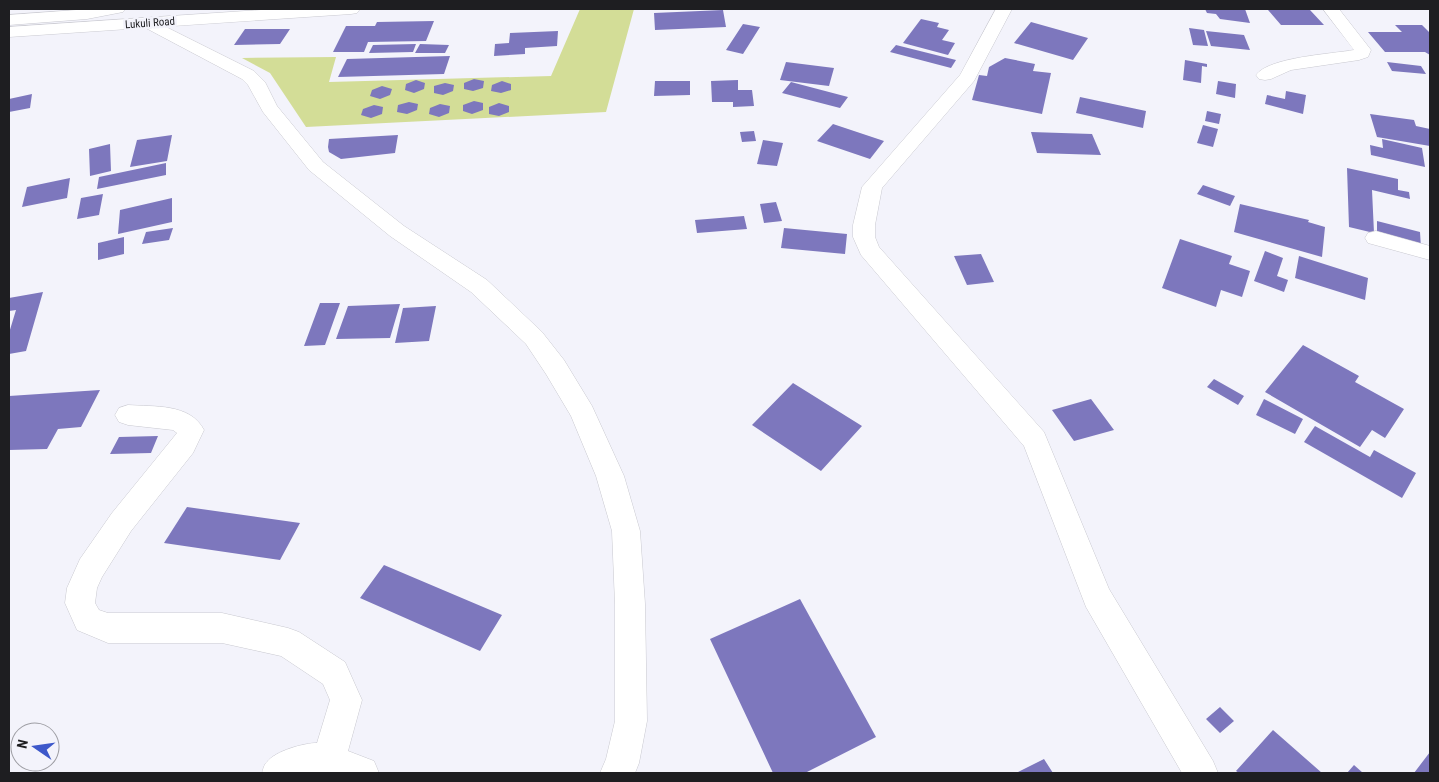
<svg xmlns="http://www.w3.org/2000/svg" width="1439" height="782" font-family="'Roboto Condensed',sans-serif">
<rect width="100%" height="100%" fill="#f3f3fb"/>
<!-- green -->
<path fill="#d3dd97" d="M580,9H634L606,112L306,127L270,73L242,58L336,57L329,82L551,76Z"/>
<!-- building -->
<path fill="#7d77bd" d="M1205,9H1245L1250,23L1220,19L1216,14L1207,13Z
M723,10L726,27L655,30L654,13Z
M1268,10H1310L1324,25H1281Z
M921,19L939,23L937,27L949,30L942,40L955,43L948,55L903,43Z
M434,21L426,41L368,42L364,52H333L346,26H375L377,22Z
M1031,22L1088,38L1073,60L1014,43Z
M743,24L760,27L743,54L726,50Z
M1395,25H1422L1430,33V55L1425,52H1385L1368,32H1402Z
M1189,28L1204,30L1208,46L1193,45Z
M245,29H290L280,44L234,45Z
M558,31L557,46L525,48V54L494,56L495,44L509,43L510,33Z
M1206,31L1244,35L1250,50L1211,46Z
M416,44L413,52L369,53L373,45Z
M420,44L449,45L445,53H415Z
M896,45L956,60L951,68L890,52Z
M450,56L444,74L338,77L347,59Z
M1005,58L1035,64L1033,71L1051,73L1042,114L972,100L979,75L987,76L989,67Z
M1185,60L1207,64V67L1202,66L1201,83L1183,80Z
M786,62L834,68L829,86L780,80Z
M1387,62L1421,66L1426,74L1392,71Z
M474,79L484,81L483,88L473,91L464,89V83Z
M416,80L425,83L424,89L414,93L405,90L406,84Z
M738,80V90H752L754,106L733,107V102H712L711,81Z
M502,81L511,84V90L501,93L491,91L492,85Z
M655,81H690V95L654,96Z
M1218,81L1236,84L1235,98L1216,94Z
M791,82L848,97L840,108L782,93Z
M445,83L454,85L453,91L443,95L434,93V86Z
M382,86L392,89L390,95L380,99L370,96L372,90Z
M1286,91L1306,95L1303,114L1265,104L1267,95L1285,99Z
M32,94L30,108L9,112V99Z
M1080,97L1146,111L1143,128L1076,113Z
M474,101L483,103V110L472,114L463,111V105Z
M409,102L418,104L417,110L407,114L397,112L398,105Z
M499,103L509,106V112L499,116L489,114V107Z
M440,104L450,106L449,113L439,117L429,114L430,108Z
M374,105L383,107L382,114L371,118L361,115L363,109Z
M1207,111L1221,114L1219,124L1205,121Z
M1370,114L1414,120L1416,126L1430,129V146L1377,137Z
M833,124L884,141L870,159L817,141Z
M1203,125L1218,129L1213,147L1197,143Z
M754,131L756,141L742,142L740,132Z
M1031,132L1092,134L1101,155L1037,153Z
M172,135L167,161L130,167L137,140Z
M398,135L395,153L341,159L329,152L328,147L329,139Z
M1382,139L1422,148L1425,167L1371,155L1370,145L1383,148Z
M763,140L783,143L777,166L757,164Z
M110,144L111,171L90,176L89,149Z
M166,163V175L97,189L99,177Z
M1347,168L1398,179V190L1409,192L1410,199L1372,190L1374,233L1349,227Z
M70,178L67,198L22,207L27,187Z
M1203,185L1235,196L1230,206L1197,194Z
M103,194L99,215L77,219L81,198Z
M172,198V222L118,234L120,210Z
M776,202L782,221L764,223L760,204Z
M1240,204L1309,220L1308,222L1325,227L1322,257L1234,232Z
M744,216L747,229L697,233L695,220Z
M1377,221L1420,232L1421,248L1377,236Z
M173,228L169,240L142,244L146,232Z
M784,228L847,234L845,254L781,248Z
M124,237V254L98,260V243Z
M1180,239L1232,256L1229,264L1250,271L1242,297L1221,290L1216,307L1162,288Z
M1265,251L1283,258L1277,276L1288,280L1284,292L1254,281Z
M981,254L994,282L967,285L954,256Z
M1299,256L1368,278L1365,300L1295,278Z
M43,292L26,351L9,354V333L16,310L9,311V298Z
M320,303H340L325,345L304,346Z
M400,304L390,338L336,339L348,306Z
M436,306L429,341L395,343L403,308Z
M1303,345L1359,376L1355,382L1404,409L1385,438L1372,430L1360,447L1265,392Z
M1214,379L1244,396L1238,405L1207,387Z
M793,383L862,426L821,471L752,425Z
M100,390L81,427L58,429L47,449L9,450V396Z
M1091,399L1114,430L1074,441L1052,410Z
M1264,399L1303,419L1295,434L1256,415Z
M1315,426L1370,457L1374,450L1416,473L1402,498L1304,442Z
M158,436L151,453L110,454L119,437Z
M187,507L300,523L280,560L164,543Z
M384,565L502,615L480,651L360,598Z
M800,599L876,737L805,773H773L710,639Z
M1220,707L1234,721L1220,733L1206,719Z
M1273,730L1322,773H1239L1236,771Z
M1430,752V773H1414Z
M1044,759L1053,773H1016Z
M1354,765L1363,773H1347Z"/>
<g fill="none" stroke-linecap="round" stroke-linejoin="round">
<!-- minor casing -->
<g stroke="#c9c9d0" stroke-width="1">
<path id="minor" d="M90,9H125L123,12L87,19L9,25V15Z
M996,9H1012L974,81L882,188L875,225V237L879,247L1044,432L1109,589L1213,761L1218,773H1182L1086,607L1024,446L861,255L853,237V225L862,187L960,75Z
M1323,9H1339L1371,50L1368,57L1359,60L1291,70L1271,79L1265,80L1259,79L1256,75C1269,57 1332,54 1354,50Z
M148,18L254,71L265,82L277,106L323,162L404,226L487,280L542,332L564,360L592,406L624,476L640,531L645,604L647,721L639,763L635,773H600L606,759L615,721V604L612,531L596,476L571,416L546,374L526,344L471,292L390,236L309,170L263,112L248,85L242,79L142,26L140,23L142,20Z
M1376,231L1430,246V260L1368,243L1365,238L1368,233Z
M128,405C154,407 190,403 204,430L193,453L131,531L102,577L97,588L95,603L99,610L108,613H222L288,628L299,632L345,662L357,689L362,700L348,751L374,761L379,773H262C263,770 264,764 267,762C275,751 304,743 317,743L330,700L323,684L281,656L222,643H108L77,630L65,603L67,588L80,559L112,513L177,433L173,430L128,425L119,422L115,415L119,408Z"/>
</g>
<!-- tertiary casing -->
<g stroke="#c9c9d0" stroke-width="1">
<path id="tertiary" d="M276,9H360L357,13L351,14L9,37V27Z"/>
</g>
<!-- minor -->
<use href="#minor" fill="#fff" fill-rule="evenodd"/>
<!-- tertiary -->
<use href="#tertiary" fill="#fff" fill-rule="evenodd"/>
</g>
<g text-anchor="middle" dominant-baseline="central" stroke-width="5" stroke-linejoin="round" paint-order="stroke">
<!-- far-street labels -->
<g font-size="11" fill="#1e1e21" stroke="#f3f3fb">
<text transform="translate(150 23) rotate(-4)">Lukuli Road</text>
</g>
</g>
<!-- border -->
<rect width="1439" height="782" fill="none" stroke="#1e1e21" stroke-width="20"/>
<!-- north arrow -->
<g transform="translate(35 747) rotate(283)"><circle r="24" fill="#f3f3fb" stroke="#9e9ea4"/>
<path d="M0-4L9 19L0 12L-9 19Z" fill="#3d58ca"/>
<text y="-8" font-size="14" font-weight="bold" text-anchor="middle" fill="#1e1e21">N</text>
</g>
</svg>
